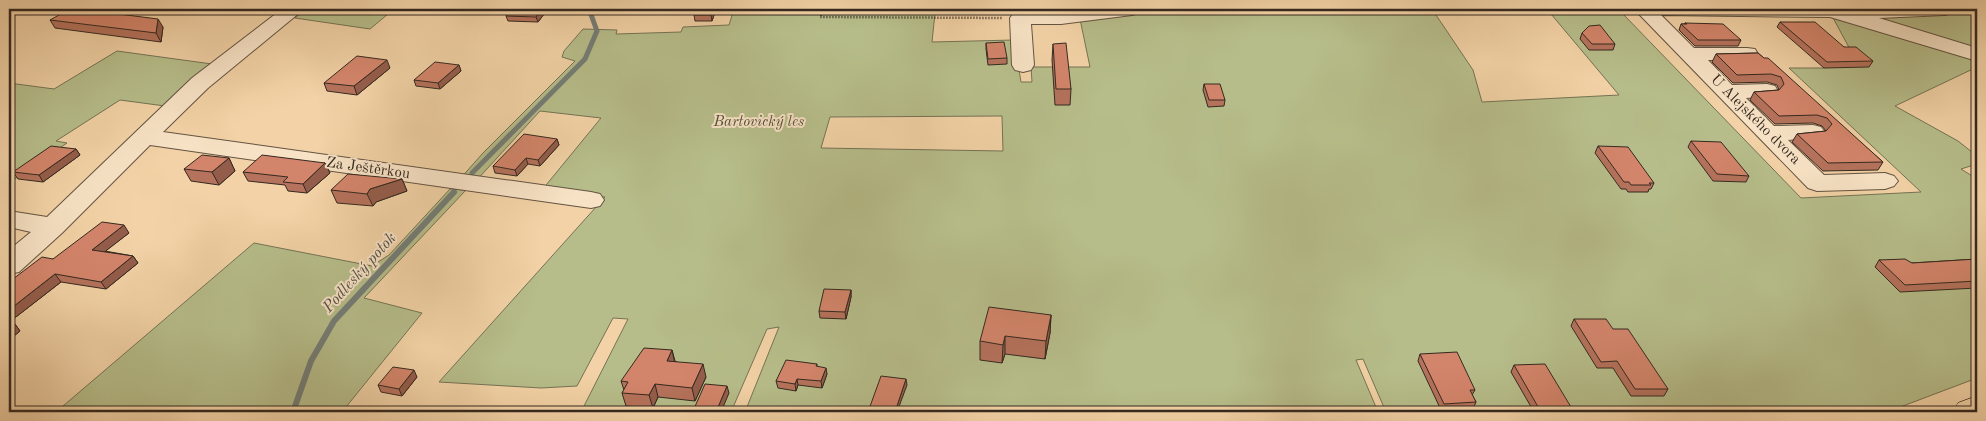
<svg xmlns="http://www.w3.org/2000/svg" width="1986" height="421" font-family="'Old Standard TT',serif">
<rect width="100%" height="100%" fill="#f2d2a6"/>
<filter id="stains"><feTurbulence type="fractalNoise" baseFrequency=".004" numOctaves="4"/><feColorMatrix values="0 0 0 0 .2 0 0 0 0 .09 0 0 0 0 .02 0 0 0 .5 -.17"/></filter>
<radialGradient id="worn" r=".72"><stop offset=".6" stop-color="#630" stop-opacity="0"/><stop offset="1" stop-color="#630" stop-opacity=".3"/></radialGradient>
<!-- green -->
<path fill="#b6bd8a" stroke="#757355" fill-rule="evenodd" d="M306,9H394L370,29L295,18Z
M734,9H1114L1101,11L1013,14L935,13L932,42L1014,40L1021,82H1032L1031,67H1090L1080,19L1147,9H1432L1473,70L1482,102L1619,95L1551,14H1623L1801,198L1921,192L1789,68H1824L1852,53L1832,16L1845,17L1977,60V67L1895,106L1958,141L1977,156V164L1961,169L1977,179V378L1887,412H1386L1363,359L1356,360L1378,412H745L779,327L767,329L731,412H581L628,319L613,318L577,386L541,388L439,382L605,197L542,190L601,118L540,111L475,182L459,180L483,153L575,61L562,57L564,51L583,29L617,30L616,34L681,32L683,27L729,25ZM1002,116L1003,151L821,148L830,117Z
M1977,12V52L1905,30L1878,17L1902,13Z
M117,51L212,64L165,106L120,100L56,141L67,143L9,183V83L54,89Z
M450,189L466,190L364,298L422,313L342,412H56L254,243L372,266L389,255Z"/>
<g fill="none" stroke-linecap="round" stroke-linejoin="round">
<!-- stream-far1 -->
<path stroke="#747d76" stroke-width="5" d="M472,173L585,59L597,31L589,9"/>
<!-- stream -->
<path stroke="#747d76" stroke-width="6" d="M293,412L311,361L334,321L454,192"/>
<!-- minor casing -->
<g stroke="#645342" stroke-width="2">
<path id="minor" d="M282,9H304L208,88L163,132L591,192L600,194L604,200L600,206L591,208L150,145L62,233L19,272L9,274V250L31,232L9,227V211L47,217L192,78Z
M1086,9H1142L1139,13L1132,15L1061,24H1031L1034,65L1031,70L1023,72L1015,70L1012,65L1010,18L1013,14Z
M1634,9H1955L1952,13L1945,15L1879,18L1977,48V61L1830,17L1661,15L1694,48H1747L1755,49L1758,54L1755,59L1747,60H1708L1732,85L1767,84L1775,86L1778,91L1775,96L1746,98L1774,126L1813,125L1821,127L1825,132L1821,137L1788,140L1824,175L1885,173L1894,176L1898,181L1894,186L1885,189L1817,191L1808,188Z"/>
</g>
<!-- major casing -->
<g stroke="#342920" stroke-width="1">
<path id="major" d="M1977,396V412H1953L1958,403Z"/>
</g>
<!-- path -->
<path stroke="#342920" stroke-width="2.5" stroke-dasharray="1 2" stroke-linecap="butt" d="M823,9L820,17L1002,18"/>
<!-- minor -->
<use href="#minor" fill="#f7e2c5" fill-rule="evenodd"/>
<!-- major -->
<use href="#major" fill="#f2d2a6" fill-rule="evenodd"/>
</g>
<!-- wall -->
<path fill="#b5725c" stroke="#342920" d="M511,9H548L538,22L508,21L506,16Z
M696,9H716L712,21H695L694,15Z
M50,20L163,27L161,42L55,28Z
M1780,22L1844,47L1873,61L1869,67L1824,68L1777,27Z
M1685,23L1741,40L1738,46H1695L1679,30L1681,24H1684Z
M1582,33L1615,44L1613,50H1589L1580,39Z
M986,43L1007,58V64L988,65L986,49Z
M1053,44L1071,89L1070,105H1055L1052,60Z
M1758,53L1883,162L1878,170L1823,171L1792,142L1797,134L1826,131L1822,126L1813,123L1775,124L1750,100L1754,92L1779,90L1777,85L1767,82L1733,83L1712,62L1716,54Z
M459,65L461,71L440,89L416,86L414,80Z
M390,68L357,95L327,91L324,83Z
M1204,84L1225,100L1224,106L1208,107L1203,90Z
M557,139L559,145L540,166L528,164L517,176L495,173L493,166Z
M1691,141L1749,176L1746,182L1713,181L1688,147Z
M1598,146L1654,183L1651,189H1649L1648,192H1628L1626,189H1621L1595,153Z
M76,149L80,155L43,182L18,179L13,172Z
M229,158L235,171L219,185L191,181L184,169Z
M325,163L330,173L307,193L288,191L285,185L248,181L243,172Z
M402,179L407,191L376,202L373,206L337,203L331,190Z
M129,233L105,251L133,256L138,263L106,289L61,282L12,320L20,331L9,340V282L53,259Z
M1977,259V288L1900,292L1875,267L1879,260L1912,263Z
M851,290V297L846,319L820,318L819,311Z
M1051,315L1050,333L1045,359L1005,354L1002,363L980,360V341Z
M1574,319L1668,389L1664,396H1631L1613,368H1597L1571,326Z
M672,350L675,361L706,377L695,401L658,397L653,408L626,406L622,393L624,390L621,381Z
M1420,354L1475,390L1472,395L1476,402L1473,409L1441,410L1418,361Z
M817,364V366L827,374L822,388L798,385L796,391L778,388L776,381Z
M1514,365L1574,412H1534L1511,372Z
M417,377L402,396L381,392L378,385Z"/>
<!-- shaded-wall -->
<path fill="#945d4b" stroke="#342920" d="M542,9H548L538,22L536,17Z
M713,9H716L712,21L711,15Z
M158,19L163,27L161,42L156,33Z
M387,60L390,68L357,95L354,86Z
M459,65L461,71L440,89L438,83Z
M557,139L559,145L540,166L538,160Z
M76,149L80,155L43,182L39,175Z
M229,158L235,171L219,185L212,172Z
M526,158L528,164L517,176L515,170Z
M325,163L330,173L307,193L303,184Z
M402,179L407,191L376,202L373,206L367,194L370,189Z
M124,225L129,233L98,257L92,250Z
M133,256L138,263L106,289L101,282Z
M55,274L61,282L12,320L20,331L9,340V310Z
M851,290V297L846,319L845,312Z
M1051,315L1050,333L1045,359L1046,341Z
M1005,336V354L1002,363L1003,345Z
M672,350L675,364L667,361Z
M703,364L706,377L695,401L692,388Z
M826,368L827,374L822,388L821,381Z
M414,370L417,377L402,396L399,389Z
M797,379L798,385L796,391L795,384Z
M906,379L907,385L897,412H895Z
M655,384L658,397L653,408L649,395Z
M727,386L729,393L721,412H716Z"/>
<!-- building -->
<path fill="#d3856b" stroke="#342920" d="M70,9H79L158,19L156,33L50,20Z
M511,9H542L536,17L506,16Z
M696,9H713L711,15H694Z
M1780,22H1815L1844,47H1856L1873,61L1827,62Z
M1685,23L1723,24L1741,40H1698L1681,24H1687Z
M1600,25L1615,44H1592L1582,33L1589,26Z
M1004,42L1007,58L988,59L986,43Z
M1066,43L1071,89H1056L1053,44Z
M1758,53L1764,58H1768L1883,162L1828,163L1797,134L1826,131L1832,124L1827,118L1817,115L1779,116L1754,92L1779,90L1784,84L1781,77L1771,74L1737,75L1716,54Z
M357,56L387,60L354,86L324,83Z
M435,62L459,65L438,83L414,80Z
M1204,84H1220L1225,100H1209Z
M524,134L557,139L538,160L526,158L515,170L493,166Z
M1691,141L1721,142L1749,176L1717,174Z
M51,146L76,149L39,175L13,172Z
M1598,146L1628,147L1654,183H1649L1651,185H1631L1629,182H1624Z
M202,155L229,158L212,172L184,169Z
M262,155L325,163L303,184L283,182L288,177L243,172Z
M348,174L402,179L370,189L367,194L331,190Z
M102,222L124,225L92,250L133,256L101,282L55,274L9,310V282L42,257L53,259Z
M1905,259L1912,263L1977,259V281L1905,285L1879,260Z
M824,289L851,290L845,312L819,311Z
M989,307L1051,315L1046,341L1005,336L1003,345L980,341Z
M1574,319H1606L1613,329H1628L1668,389H1635L1617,361L1601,362Z
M644,348L672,350L667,361L703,364L692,388L655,384L649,395L622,393L628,382L621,381Z
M1457,352L1475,390H1470L1476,402L1444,404L1420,354Z
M786,360L817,364L816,366L826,368L821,381L797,379L795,384L776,381Z
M1545,364L1574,412H1541L1514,365Z
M393,367L414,370L399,389L378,385Z
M881,376L906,379L895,412H868Z
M705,384L727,386L716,412L693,411Z"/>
<g text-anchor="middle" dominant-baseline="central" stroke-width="4" stroke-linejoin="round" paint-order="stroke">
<!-- street labels -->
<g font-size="15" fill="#342920" stroke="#f7e2c5">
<text transform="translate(1755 120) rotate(45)">U Alejského dvora</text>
<text transform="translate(368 169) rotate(8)">Za Ještěrkou</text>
</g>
<!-- park labels -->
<g font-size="15" font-style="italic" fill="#544e3a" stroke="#f7e2c5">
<text x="759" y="122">Bartovický les</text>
</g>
<!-- water labels -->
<g font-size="16" font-style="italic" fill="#4e4c44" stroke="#f7e2c5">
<text transform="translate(360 273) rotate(-48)">Podleský potok</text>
</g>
</g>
<!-- margin -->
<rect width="1986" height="421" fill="none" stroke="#f2d2a6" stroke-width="30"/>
<rect x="10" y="10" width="1966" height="401" fill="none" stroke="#342920" stroke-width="2.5"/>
<rect x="15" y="15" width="1956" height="391" fill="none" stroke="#342920"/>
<rect width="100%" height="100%" filter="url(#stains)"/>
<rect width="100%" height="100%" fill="url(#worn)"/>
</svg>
